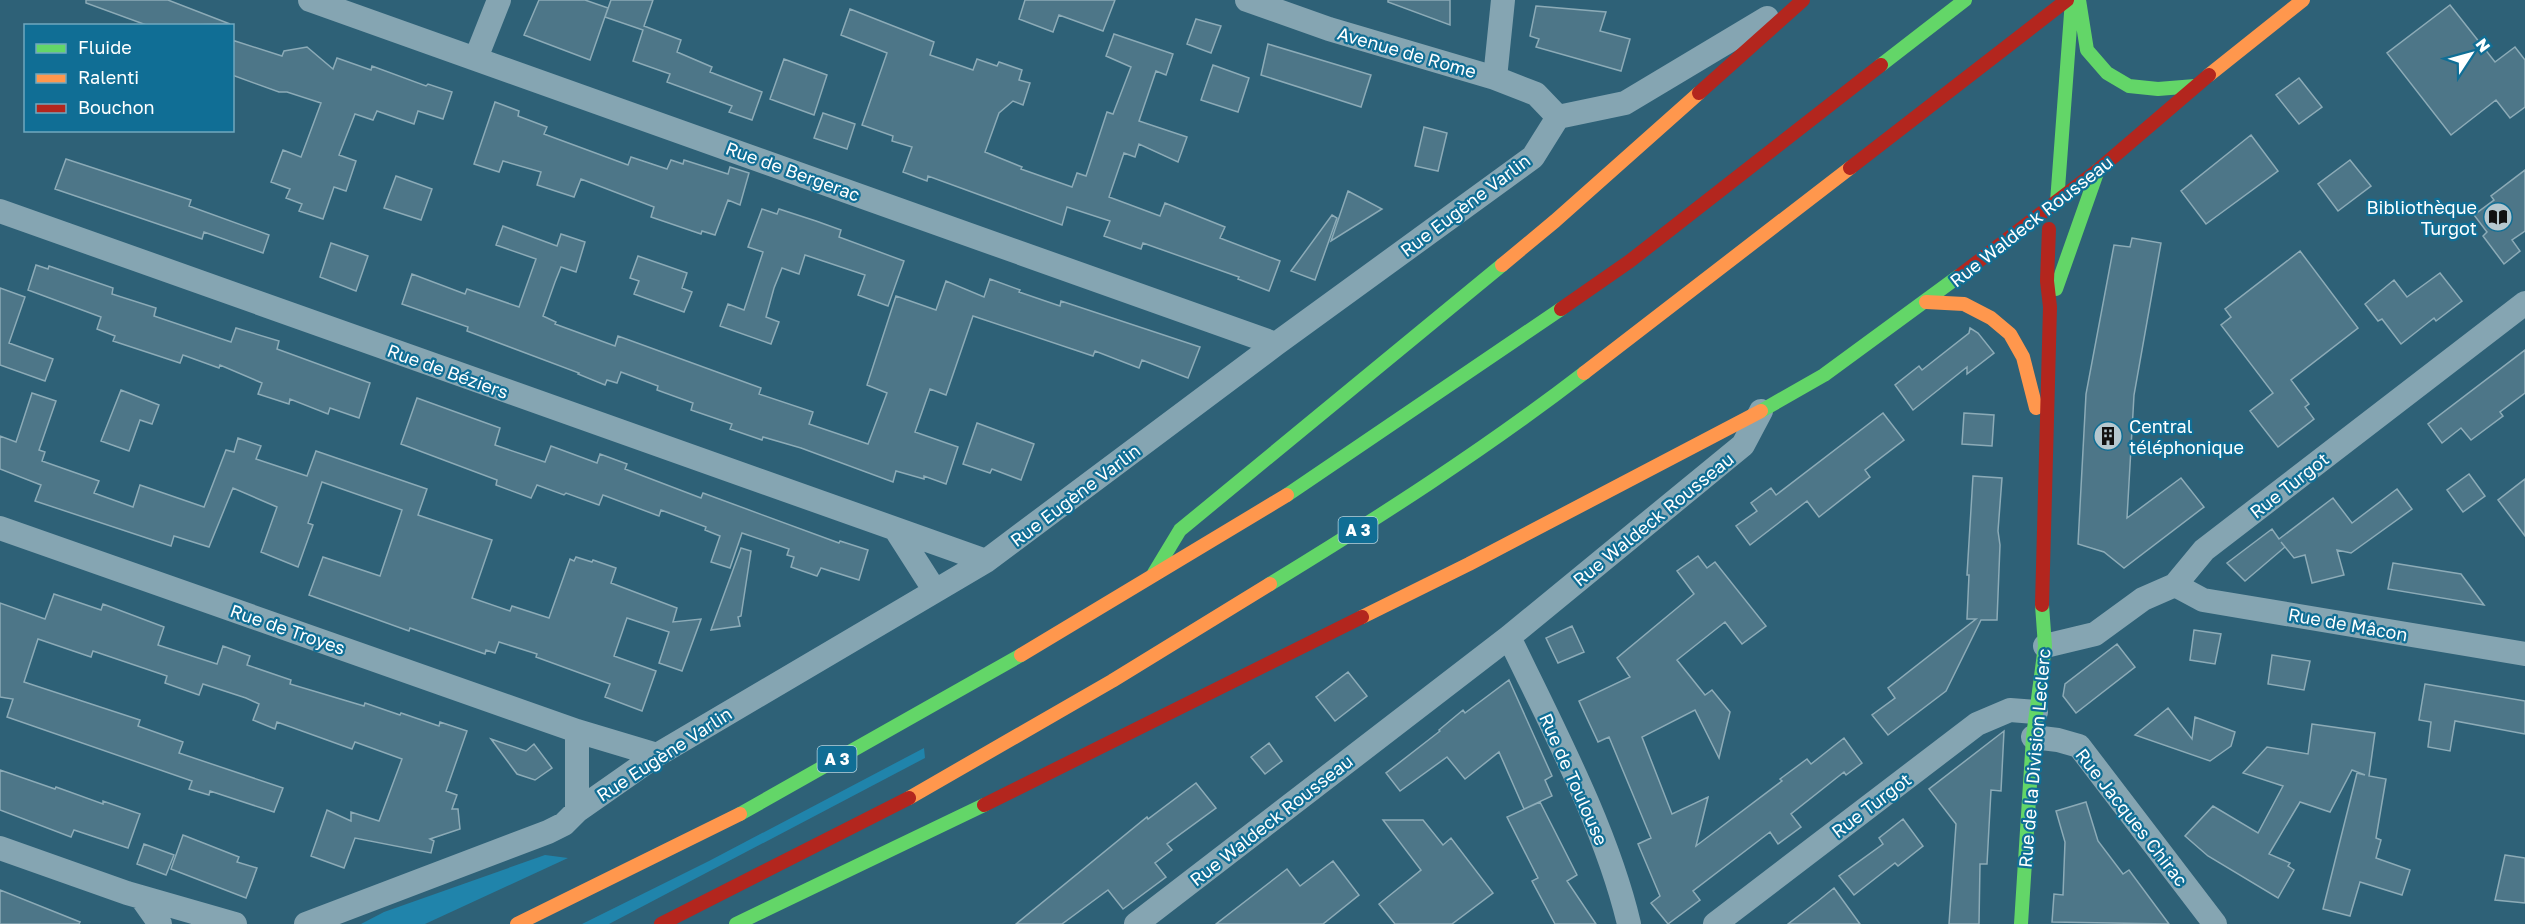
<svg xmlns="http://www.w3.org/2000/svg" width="2525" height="924" font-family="'Golos Text',sans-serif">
<rect width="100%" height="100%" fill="#2e6177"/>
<!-- green -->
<path fill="#2084ab" d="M924,748L925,758L609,924H582L709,861Z
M545,855L568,858L425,924H361L384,912Z"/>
<!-- building -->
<path fill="#4d7688" stroke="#8cabb7" stroke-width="1.5" d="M86,0H168L230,24L149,26L86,3Z
M539,0H585L608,8L590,60L524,35Z
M611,0H653L644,26L681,40L677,52L712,67L710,72L762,92L752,120L729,112L732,106L667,82L670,74L633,61L643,30L605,17Z
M1025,0H1115L1103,31L1059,15L1053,32L1019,19Z
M1388,0H1450V25L1388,2Z
M2450,5L2495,62L2515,47L2525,60V107L2510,118L2496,100L2451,135L2387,53Z
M1536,6L1606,12L1600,31L1630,39L1621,71L1536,47L1539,39L1530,36Z
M850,9L934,42L930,55L973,70L977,59L997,66L999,62L1022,70L1019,80L1030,83L1023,105L1013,101L999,113L985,152L1022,167L1021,169L1072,187L1077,173L1086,176L1107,112L1113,114L1131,67L1106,56L1114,34L1173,54L1166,75L1156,71L1139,121L1187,137L1178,162L1139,144L1135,157L1124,153L1109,197L1160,216L1165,203L1225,227L1220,238L1280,261L1269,291L1238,279L1239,277L1143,243L1141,249L1104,236L1110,221L1067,207L1062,225L928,176L927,181L903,172L912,147L892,141L893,136L862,125L887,53L841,35Z
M1196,19L1221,26L1211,53L1187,44Z
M232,40L282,56L284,51L307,47L333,69L337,58L371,70L372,66L426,86L428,84L452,92L443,119L418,111L414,124L377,111L373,120L355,114L339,155L356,161L346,191L334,187L323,219L299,211L302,204L286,198L290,189L271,182L283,150L301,157L321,103L287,92H279L232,75Z
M1268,44L1371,75L1361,107L1261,75Z
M784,59L827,75L814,115L770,99Z
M1213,65L1249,78L1238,112L1201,100Z
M2299,78L2322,107L2299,124L2276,95Z
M495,102L519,111L518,116L547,127L544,134L628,165L631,157L667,169L671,160L683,164L684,160L728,174L730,167L749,173L740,205L728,200L715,235L702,231L701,234L651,217L654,207L581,179L574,197L537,185L541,172L503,161L499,172L474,164Z
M823,113L855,124L847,149L814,138Z
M1424,127L1447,133L1438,171L1415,166Z
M2251,135L2278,171L2206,224L2181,191Z
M66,159L191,200L189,206L269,235L263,253L204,232L202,239L55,189Z
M2350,160L2371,186L2338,211L2318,184Z
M2525,170V231L2512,240L2520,251L2504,264L2483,236L2487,232L2474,215L2494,200L2491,196Z
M396,176L432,189L421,220L384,208Z
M1348,191L1382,209L1331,241Z
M762,209L777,214L779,209L816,221L841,230L839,237L904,261L888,306L858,295L865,275L805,255L799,274L782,268L774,288L766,317L779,322L771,344L720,326L728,304L744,310L763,252L748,247Z
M1332,215L1337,218L1315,280L1291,271Z
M503,226L557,246L561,234L585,242L576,272L561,267L555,282L543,316L556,322L555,324L615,346L618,336L761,388L759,394L813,412L809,424L868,444L887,393L867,385L896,296L936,310L946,281L984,297L990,279L1020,290L1019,292L1060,306L1061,301L1200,347L1188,378L1142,360L1139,368L1095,351L1093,356L973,316L946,395L930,389L915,432L958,447L946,484L924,476V479L896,471L893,482L801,448L763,437L762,440L730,429L732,424L691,410L693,403L657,390L658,386L621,372L617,383L607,380L605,385L578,374L579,373L467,331L468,327L402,304L412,274L465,294L467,289L519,307L536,259L496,245Z
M2132,238L2161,243L2134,395L2127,518L2181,478L2204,507L2124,568L2104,552L2078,544L2086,394L2114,245L2130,247Z
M331,243L368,256L356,291L320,277Z
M2300,251L2358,328L2291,380L2309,404L2305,407L2314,419L2278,447L2250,411L2273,393L2221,325L2231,317L2225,309Z
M638,256L687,273L682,288L692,292L684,312L634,294L639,281L630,278Z
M36,265L48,269L49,266L113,288L112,294L156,308L154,316L231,342L236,328L279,341L277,349L370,383L359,418L330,408L328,414L290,399L289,404L258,394L262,383L220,365L219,368L183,355L180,363L113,341L115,336L97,329L101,317L28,290Z
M2440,273L2462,301L2436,321L2434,318L2401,344L2382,319L2378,321L2365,304L2394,280L2407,297Z
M0,288L25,297L9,343L53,359L45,381L0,365Z
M1970,328L1978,333L1994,353L1967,374V367L1913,410L1895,385L1919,366L1922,370L1969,333Z
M2525,350V393L2500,412L2503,416L2471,440L2461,428L2442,443L2428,424Z
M121,390L159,405L152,424L140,420L129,451L101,441Z
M32,393L56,401L39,450L45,452L42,461L99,481L94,493L133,507L140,485L204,507L226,450L234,452L238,438L261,446L256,459L307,476L316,451L427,489L418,515L492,540L472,598L510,611L512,606L549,618L570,559L574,561L576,557L592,562L593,560L616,568L611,583L677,608L673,622L701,619L682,671L659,663L669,632L627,618L614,656L656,671L642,711L605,697L610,684L536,657L537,654L499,642L495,653L486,650L485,654L410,628L409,631L309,595L323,557L380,576L402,510L322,482L308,523L313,525L298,567L261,552L277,507L233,488L209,547L174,536L171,546L35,501L41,485L0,469V436L16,442Z
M417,398L500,428L495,445L545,462L551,446L597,463L600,454L627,464L625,469L701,498L703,493L839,543L840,541L868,550L859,580L821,568L817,576L791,567L794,557L787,555L789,549L742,533L730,568L711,562L720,536L705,530L706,527L661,510L659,516L603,495L599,505L566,493L564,495L537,485L531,498L496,485L497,480L401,444Z
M1883,413L1904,440L1865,470L1870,477L1819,517L1807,501L1750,545L1736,526L1757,511L1751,503L1771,488L1776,495Z
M1964,413L1994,415L1992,446L1962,444Z
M977,423L1034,444L1021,480L992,469L990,473L963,464Z
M2469,474L2485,496L2463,512L2447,490Z
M1973,476L2002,478L1998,531L2000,545L1997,620H1981L1946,691L1888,735L1872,715L1895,698L1888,688L1976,619H1967L1969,575H1967Z
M2525,479V536L2498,500Z
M2397,489L2412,509L2351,553L2337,550L2344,575L2312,583L2305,555L2294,558L2281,542L2285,547L2245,581L2227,563L2272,529L2279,539L2333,498L2352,523Z
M741,548L751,551L741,616L738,617L740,626L711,630Z
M1698,556L1707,568L1715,562L1766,626L1742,644L1725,622L1677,660L1705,695L1712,690L1730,712L1719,758L1695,710L1642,737L1672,814L1708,797L1696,846L1782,781L1780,779L1807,759L1811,764L1844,738L1862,763L1846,775L1844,772L1791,814L1801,827L1778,844L1770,832L1693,891L1700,900L1668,924L1651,903L1660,896L1638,844L1651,838L1609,737L1598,742L1579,701L1630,677L1617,658L1694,594L1677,571Z
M2393,563L2461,574L2484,605L2388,589Z
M54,594L101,610L103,604L164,627L158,645L217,664L223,646L250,656L247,665L291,680L290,684L364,706L365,703L400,715L401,713L439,726L440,722L467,731L446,791L457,795L452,809H458L460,829L430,839L434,841L431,853L355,838L344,868L311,856L327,810L351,821V812L379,821L402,759L355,742L352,749L277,722L275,729L253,720L259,704L246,698L203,684L199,695L165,683L167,676L93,651L91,657L38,639L24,682L140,720L138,726L183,742L179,753L283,788L274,812L210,791L209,795L189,789L192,781L7,717L13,699L0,697V603L45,619Z
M1572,626L1584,652L1558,663L1546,638Z
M2194,630L2221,634L2215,664L2190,660Z
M2117,644L2135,667L2076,713L2063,696L2065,684Z
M2272,655L2310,661L2304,690L2268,684Z
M1348,672L1367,696L1335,721L1316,697Z
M1509,680L1552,776L1545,780L1552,796L1524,809L1499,752L1465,779L1447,757L1400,791L1386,773L1440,731L1439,730L1463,710L1465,713Z
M2425,684L2525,701V734L2455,721L2450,751L2428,747L2431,722L2419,720Z
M2168,708L2192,739L2195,717L2235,732L2231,746L2210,761L2135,735Z
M2312,724L2375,733L2369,776L2386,779L2376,838L2381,840L2376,858L2410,870L2402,895L2360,882L2350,916L2323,909L2357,773L2365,775L2352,770L2330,812L2300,802L2269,854L2290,863L2288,866L2294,870L2278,898L2208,856L2185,836L2213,806L2258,833L2283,786L2243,773L2267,747L2308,754Z
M2004,731L2001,791L1991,790L1987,864H1980L1979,924H1949L1956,824L1929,789Z
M491,739L526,751L534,744L552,768L535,780L517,774Z
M1269,743L1282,761L1265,774L1251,757Z
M0,770L55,789L56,787L103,804V801L140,814L128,848L74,830L71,837L0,810Z
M1196,783L1216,808L1167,844L1172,850L1155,863L1166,877L1123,909L1108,890L1062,924H1016L1147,817L1148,819Z
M1540,802L1577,875L1567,881L1596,924H1555L1532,881L1538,878L1507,817Z
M2086,802L2098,841L2123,874L2129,870L2169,924L2052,922L2054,894L2063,895L2065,842L2056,811Z
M1903,819L1923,846L1898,866L1895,863L1854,895L1839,876L1883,844L1879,838Z
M1383,820H1423L1443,845L1451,838L1493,893L1452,924H1395L1379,904L1421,870Z
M183,835L239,857L237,862L257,868L246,898L171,869Z
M144,844L174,855L166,875L137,864Z
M2505,855L2525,858V903L2495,900Z
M1333,861L1359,895L1323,924H1216L1287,869L1300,886Z
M1834,888L1860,924H1788L1818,901Z
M0,890L80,922L79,924H0Z"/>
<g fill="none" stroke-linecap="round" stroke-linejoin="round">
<!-- street -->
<path stroke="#85a5b2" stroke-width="24" d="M310,0L1276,344
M1247,0L1329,29L1495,78L1536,94L1558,117
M476,58L499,0
M1495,78L1503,0
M0,211L986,561
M0,528L577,731L657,755
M896,530L935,591
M2175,585L2203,600L2525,654
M1509,637C1552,727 1606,827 1629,924
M2045,646L2095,634L2143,599L2175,585L2204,550L2525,303
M577,731V811
M2033,737L2058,740L2079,746L2215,924
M0,848L127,893L235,924
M141,897L160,924
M306,924L548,832L564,824L577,811L657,755L986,561L1276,344L1533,157L1558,117L1625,103L1767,18
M1136,924L1509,637L1743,445L1761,411
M1715,924L1977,724L2010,710L2036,712"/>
<!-- fast -->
<path stroke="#63d668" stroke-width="14" d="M2079,0L2087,50L2107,73L2129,86L2158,89L2195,86
M1881,65L1965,0
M2057,202L2072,0
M2056,289L2098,170
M1761,411L1824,375L1959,276
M1287,495L1561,309
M1154,573L1180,530L1502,265
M1270,584C1378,518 1484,450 1584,373
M740,814L1021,655
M736,924L984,805
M2021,924L2033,737L2045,646L2042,605"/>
<!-- slow -->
<path stroke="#ff974d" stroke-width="14" d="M2209,75L2303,0
M1502,265L1555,221L1699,93
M1926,302L1964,304L1991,318L2010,334L2023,357L2036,408
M1584,373L1850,168
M1362,617L1469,564L1761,411
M1021,655L1287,495
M909,798L1112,681L1270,584
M517,924L740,814"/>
<!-- jam -->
<path stroke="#b3261e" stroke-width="14" d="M1699,93L1803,0
M1850,168L2067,0
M1959,276L2098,170L2209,75
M1561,309L1630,261L1881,65
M2042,605L2050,307L2047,281L2049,229
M984,805L1362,617
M661,924L909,798"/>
</g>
<!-- icons -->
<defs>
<g id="library-disc" transform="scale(1.5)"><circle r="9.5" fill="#b6c8cf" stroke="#106e95"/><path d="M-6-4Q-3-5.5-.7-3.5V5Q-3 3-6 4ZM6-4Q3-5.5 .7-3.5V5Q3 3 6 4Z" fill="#111"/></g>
<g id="building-disc" transform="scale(1.5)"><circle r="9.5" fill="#b6c8cf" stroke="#106e95"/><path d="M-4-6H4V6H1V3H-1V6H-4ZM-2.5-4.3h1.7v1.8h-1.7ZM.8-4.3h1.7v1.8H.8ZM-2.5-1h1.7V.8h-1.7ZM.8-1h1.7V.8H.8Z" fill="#111"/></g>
</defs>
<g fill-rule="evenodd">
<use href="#library-disc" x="2498" y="217"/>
<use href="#building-disc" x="2108" y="436"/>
</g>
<g text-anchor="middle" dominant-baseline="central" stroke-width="4.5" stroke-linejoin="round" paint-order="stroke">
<!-- shield labels -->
<g fill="#106e95" stroke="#b7d4df" stroke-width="1.5">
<rect x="1338.5" y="517" width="39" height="26" rx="4.5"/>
<rect x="817.5" y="746" width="39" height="26" rx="4.5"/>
</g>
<g font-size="16" font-weight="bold" fill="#fff">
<text x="1358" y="530">A 3</text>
<text x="837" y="759">A 3</text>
</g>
<!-- street labels -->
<g font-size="18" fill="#fff" stroke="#106e95">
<text transform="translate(1407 52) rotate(16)">Avenue de Rome</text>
<text transform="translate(793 171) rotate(20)">Rue de Bergerac</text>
<text transform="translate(1465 205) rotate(-37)">Rue Eugène Varlin</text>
<text transform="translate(2031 221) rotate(-38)">Rue Waldeck Rousseau</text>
<text transform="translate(448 371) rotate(20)">Rue de Béziers</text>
<text transform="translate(2289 485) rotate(-38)">Rue Turgot</text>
<text transform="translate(1075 495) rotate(-37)">Rue Eugène Varlin</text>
<text transform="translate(1653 519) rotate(-39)">Rue Waldeck Rousseau</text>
<text transform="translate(2348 624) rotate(10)">Rue de Mâcon</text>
<text transform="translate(288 629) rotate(19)">Rue de Troyes</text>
<text transform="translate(664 754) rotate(-33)">Rue Eugène Varlin</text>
<text transform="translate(2034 758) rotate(-85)">Rue de la Division Leclerc</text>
<text transform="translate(1574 779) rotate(66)">Rue de Toulouse</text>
<text transform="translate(1871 805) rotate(-37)">Rue Turgot</text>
<text transform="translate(2132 817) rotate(52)">Rue Jacques Chirac</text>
<text transform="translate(1271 820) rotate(-38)">Rue Waldeck Rousseau</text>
</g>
<!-- poi labels -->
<g font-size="18" fill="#fff" stroke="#106e95" text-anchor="end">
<text x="2477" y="207">Bibliothèque<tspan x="2477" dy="21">Turgot</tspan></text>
<text x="2129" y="426" text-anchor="start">Central<tspan x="2129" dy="21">téléphonique</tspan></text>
</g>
</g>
<!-- legend -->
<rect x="24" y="24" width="210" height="108" fill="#106e95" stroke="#70a8bf" stroke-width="1.5"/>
<rect x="36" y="44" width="30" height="9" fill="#63d668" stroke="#70a8bf" stroke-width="1.5"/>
<text x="78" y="54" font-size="18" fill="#ffffff">Fluide</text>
<rect x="36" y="74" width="30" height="9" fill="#ff974d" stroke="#70a8bf" stroke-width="1.5"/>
<text x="78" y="84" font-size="18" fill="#ffffff">Ralenti</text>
<rect x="36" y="104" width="30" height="9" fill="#b3261e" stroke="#70a8bf" stroke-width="1.5"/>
<text x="78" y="114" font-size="18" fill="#ffffff">Bouchon</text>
<!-- north arrow -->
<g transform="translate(2471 54) rotate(54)" stroke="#106e95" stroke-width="4.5" paint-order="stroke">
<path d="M0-4.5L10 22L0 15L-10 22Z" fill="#ffffff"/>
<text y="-9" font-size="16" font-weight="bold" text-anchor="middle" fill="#ffffff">N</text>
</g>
</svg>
